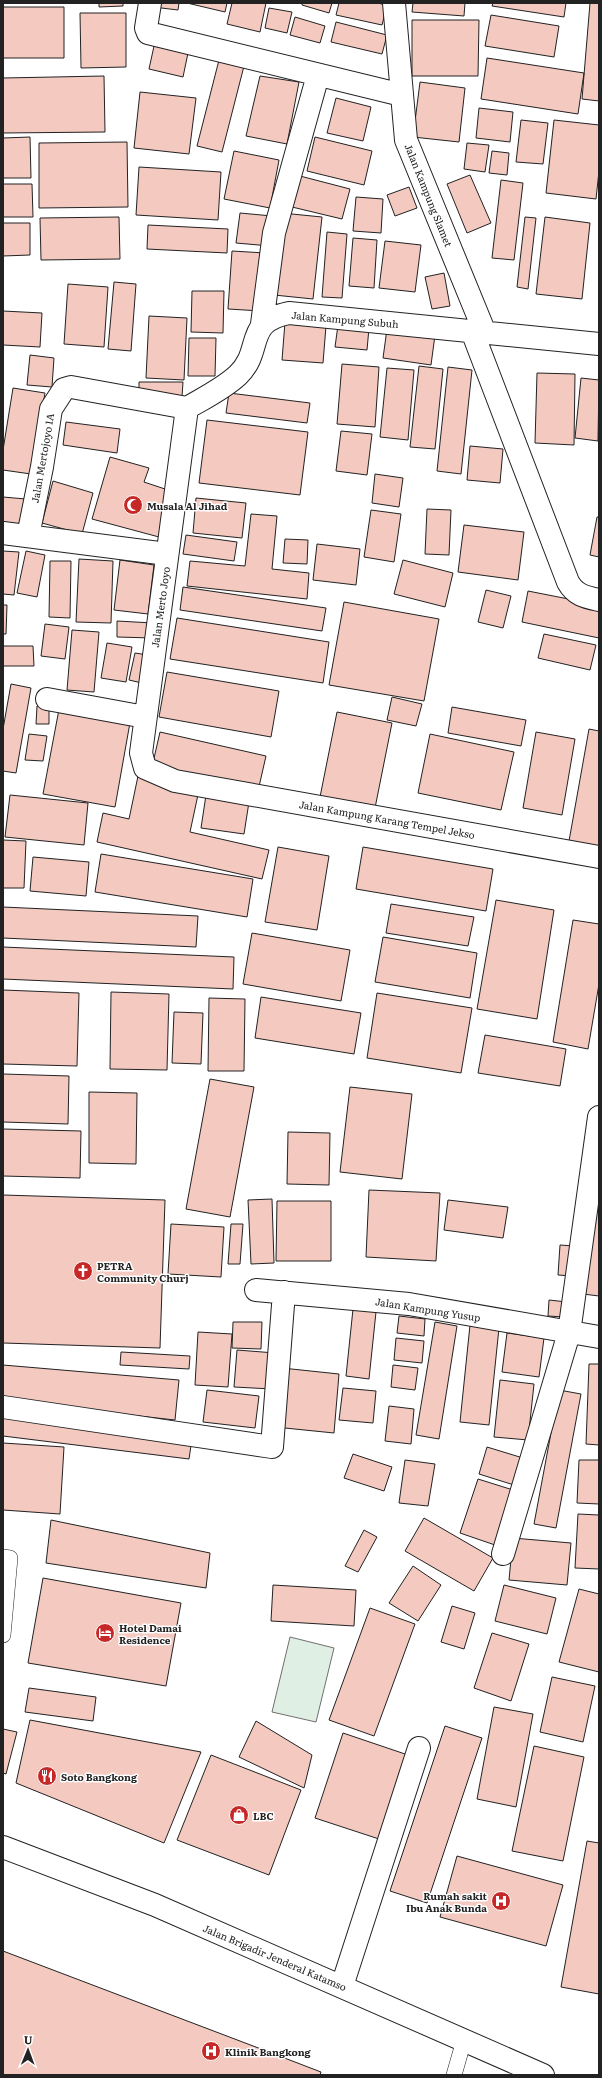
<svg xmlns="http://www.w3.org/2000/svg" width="602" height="2078" font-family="Literata,serif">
<rect width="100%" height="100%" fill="#fff"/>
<!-- green -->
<path fill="#e0efe3" stroke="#6f6f6f" d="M290,1637L334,1648L316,1722L272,1712Z"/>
<!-- building -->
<path fill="#f3c9c0" stroke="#222" d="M99,3H123V6L99,7Z
M153,3H179L178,10L153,7Z
M187,3H227L225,12Z
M232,3H266L260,32L227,24Z
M302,3H332L329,13L302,5Z
M339,3H377L387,5L382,25L336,15Z
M413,3H465L464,16L412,12Z
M493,3H566L564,17L492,6Z
M590,3H599V101L582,99Z
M3,7H64V58H3Z
M269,8L292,12L287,33L265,28Z
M80,13H126V67L81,68Z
M491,15L559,26L554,57L485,46Z
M295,17L325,26L320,43L290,35Z
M412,20H479L478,76H412Z
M336,22L387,35L382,54L331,42Z
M154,46L188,53L183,77L149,69Z
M487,58L584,73L578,114L481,99Z
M219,60L244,66L222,152L197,146Z
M104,76L105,132L3,133V78Z
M260,76L299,82L287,144L246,136Z
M420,82L465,88L459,142L413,137Z
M140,92L196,98L189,154L134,148Z
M336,98L371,107L363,141L327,133Z
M479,108L513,112L510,142L476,138Z
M521,120L548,123L543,164L516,162Z
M554,120L599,125V171L596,199L546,193Z
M30,137L31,178H3V138Z
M315,137L372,151L364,185L307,171Z
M127,142L128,207L39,208V143Z
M467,143L489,145L485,172L464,169Z
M234,151L279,160L270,208L224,199Z
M492,151L509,153L507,175L489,173Z
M139,167L221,172L218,220L136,215Z
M470,175L491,223L467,233L447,184Z
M300,176L350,189L342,219L292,207Z
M501,180L523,183L514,260L492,258Z
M3,184H32L33,217H3Z
M409,187L417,208L395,216L387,195Z
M356,197L383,199L381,233L353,231Z
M240,213L272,216L270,246L236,243Z
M282,213L322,217L313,299L274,295Z
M119,217L120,259L41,260L40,218Z
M525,217L536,218L528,289L517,287Z
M545,217L590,223L582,299L536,294Z
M3,223H30V255L3,256Z
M148,225L228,229L227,253L147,249Z
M327,232L347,234L342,298L322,297Z
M353,238L377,240L374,288L349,286Z
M385,241L421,245L415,292L379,288Z
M232,251L265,253L261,311L228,309Z
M444,273L450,306L432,309L425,277Z
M114,282L136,284L131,351L108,349Z
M68,284L108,287L104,347L64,344Z
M192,291H224L223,333L191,332Z
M3,311L42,313L40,347L3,345Z
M149,316L187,318L184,380L146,378Z
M285,322L326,326L323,363L282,360Z
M338,325L369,328L367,350L335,347Z
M387,329L435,335L431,365L383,358Z
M189,338H216L215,376H188Z
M30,355L54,358L52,387L27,385Z
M342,364L379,367L375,427L337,424Z
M419,366L443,369L435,449L410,447Z
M448,367L472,370L461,474L437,471Z
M387,368L414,370L408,440L380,437Z
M537,373L575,374L574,445L535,443Z
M581,378L599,380L598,441L575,438Z
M139,382H183L182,397H139Z
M13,388L45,393L31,474L3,470V450Z
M229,393L310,403L307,423L226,413Z
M207,420L308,432L300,495L199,483Z
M66,422L120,429L117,453L63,445Z
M341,431L372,434L367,475L336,471Z
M470,446L503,449L500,483L467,480Z
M110,457L149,468L144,482L174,492L159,537L92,519Z
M375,474L403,478L399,507L372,503Z
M53,481L93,493L82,534L42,523Z
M3,497L26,499L23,525L3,523Z
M196,498L246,503L242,538L193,533Z
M427,509L451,510L449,555L425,554Z
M371,510L401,514L394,562L364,557Z
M251,514L277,516L272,569L309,573L307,599L187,586L190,561L245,566Z
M597,517H599V557L590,555Z
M464,525L524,532L518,580L458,572Z
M186,535L237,542L234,561L183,554Z
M285,539L308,540L307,564L283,563Z
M317,544L360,549L356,585L313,580Z
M3,551L19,552L14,595L3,594Z
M26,551L45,555L37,597L17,593Z
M79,559L113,561L111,623L76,622Z
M120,560L154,565L148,614L114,610Z
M403,560L453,573L445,607L394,594Z
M50,561H71L70,618L49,617Z
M183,587L326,608L322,631L180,610Z
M486,590L511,596L503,628L478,622Z
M528,591L599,605V638L522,622Z
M344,602L439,619L424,701L329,685Z
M3,605H7L6,634H3Z
M177,618L329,642L323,683L170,659Z
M117,621L153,623L152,638L117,637Z
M45,624L69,627L65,659L41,656Z
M72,630L99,632L94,692L67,690Z
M544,634L596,645L590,670L538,658Z
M107,643L132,647L126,682L101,678Z
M3,646H33L34,666H3Z
M135,653L148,655L142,683L129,680Z
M167,672L279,691L271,737L159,717Z
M11,684L31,688L16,773L3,771V729Z
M392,697L422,704L416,726L387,720Z
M60,704L131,717L115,807L43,794Z
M37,706H49V724H36Z
M452,707L526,720L521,746L448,733Z
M337,712L392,723L375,808L320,797Z
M589,729L599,731V847L569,841Z
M160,732L266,756L258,791L152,767Z
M536,732L575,739L562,815L523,808Z
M29,734L47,736L43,761L25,760Z
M430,734L514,752L501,810L418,793Z
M138,776L199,790L190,832L269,850L262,879L97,842L103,813L129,819Z
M10,795L88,803L84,845L5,837Z
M206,795L249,802L244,834L201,828Z
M3,840L26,841L24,888H3Z
M278,847L329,856L317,930L265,922Z
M363,847L493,869L486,911L356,889Z
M101,854L253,879L247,917L95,892Z
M33,857L89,862L86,896L30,891Z
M496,900L554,910L537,1019L477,1009Z
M391,904L474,917L468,946L386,933Z
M3,907L198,916L196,947L3,938Z
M573,920L599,924V984L588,1049L553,1042Z
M252,933L350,950L341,1001L243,984Z
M383,937L477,953L470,998L375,982Z
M3,947L234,957L233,989L3,979Z
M3,990L79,993L77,1066L3,1064Z
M111,992L169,994L167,1070L110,1069Z
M377,993L472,1008L461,1073L367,1058Z
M261,997L361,1013L354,1054L255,1038Z
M209,998L245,999L244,1071H208Z
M174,1012L203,1013L201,1064L172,1063Z
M485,1035L566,1049L560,1086L478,1073Z
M3,1074L69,1076L68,1124L3,1122Z
M210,1079L254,1087L230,1217L186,1209Z
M350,1087L412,1094L402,1179L340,1172Z
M89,1092L137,1093L136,1164L89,1163Z
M3,1129L81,1131L80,1178L3,1176Z
M288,1132L330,1133L329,1185L287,1184Z
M369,1190L440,1193L436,1261L366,1257Z
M3,1195L165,1200L160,1348L3,1343Z
M272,1199L274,1263L251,1264L248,1200Z
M599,1199V1296L583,1294Z
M448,1200L508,1207L503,1238L444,1230Z
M277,1201H331V1261H276Z
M171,1224L224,1227L221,1277L168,1274Z
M231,1224H243L240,1264H228Z
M560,1245L574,1246L573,1276L558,1275Z
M549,1300L567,1302L565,1317L548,1316Z
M353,1309L376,1312L369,1379L346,1376Z
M399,1316L425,1319L424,1336L397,1333Z
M233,1322H262L261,1349L232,1348Z
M435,1322L457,1326L439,1439L416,1435Z
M470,1325L499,1328L489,1425L460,1422Z
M198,1332L232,1334L228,1387L195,1385Z
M507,1333L544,1338L539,1377L502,1372Z
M396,1338L424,1341L422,1363L394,1360Z
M237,1350L275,1353L272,1389L234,1387Z
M121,1352L190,1356L189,1369L120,1365Z
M589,1364H599V1445L586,1444Z
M3,1365L179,1380L175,1420L3,1401Z
M393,1365L418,1368L415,1390L391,1387Z
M282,1368L339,1374L334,1433L275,1427Z
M500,1380L534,1384L528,1440L494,1437Z
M343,1388L376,1391L373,1423L339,1420Z
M207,1390L259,1396L255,1428L203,1422Z
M559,1390L581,1394L556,1528L534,1524Z
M389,1406L414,1409L411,1444L385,1441Z
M3,1414L192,1439L189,1459L3,1436Z
M3,1443L64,1447L60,1514L3,1510Z
M487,1447L523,1458L514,1485L479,1474Z
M353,1454L392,1467L384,1491L344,1478Z
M405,1460L435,1464L428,1506L399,1503Z
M579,1460H599V1504L577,1503Z
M478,1479L513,1490L495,1545L460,1533Z
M578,1514L599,1515V1569L575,1568Z
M424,1518L493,1558L474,1591L405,1551Z
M51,1520L210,1553L206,1588L46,1563Z
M364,1530L377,1537L358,1572L345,1566Z
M513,1538L571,1543L567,1585L509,1580Z
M413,1566L441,1585L418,1621L389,1603Z
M43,1578L181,1603L166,1686L28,1663Z
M273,1585L356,1590L354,1626L271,1621Z
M504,1585L556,1598L547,1634L495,1621Z
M579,1589L599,1594V1672L559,1662Z
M452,1606L475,1613L464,1649L441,1642Z
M370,1608L415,1624L374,1736L329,1720Z
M492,1633L529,1644L511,1701L474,1688Z
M552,1677L595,1686L583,1742L540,1732Z
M29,1688L96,1697L93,1721L25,1712Z
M494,1707L533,1714L516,1807L477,1799Z
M30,1720L201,1752L164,1843L16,1783Z
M256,1721L312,1755L304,1788L239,1757Z
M445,1726L482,1738L427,1903L390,1891Z
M3,1729L17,1732L6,1774L3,1773Z
M343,1733L408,1755L379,1839L315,1818Z
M534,1746L584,1757L563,1861L512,1851Z
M211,1755L301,1790L269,1875L177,1840Z
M587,1841L599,1843V1994L561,1987Z
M457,1856L563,1885L546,1946L440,1917Z
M3,1951L261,2049L321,2072L320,2075H3Z"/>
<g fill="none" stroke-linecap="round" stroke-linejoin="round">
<!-- lane casing -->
<g stroke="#222" stroke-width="16">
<path id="lane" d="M3,1557L10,1558L3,1635
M454,2075L464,2040"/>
</g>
<!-- street casing -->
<g stroke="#222" stroke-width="24">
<path id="street" d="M150,3L146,28L148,33L402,95
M394,3L406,140L485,333
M262,324L274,233L318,75
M472,331L568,582C575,595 585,597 599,600
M599,344L289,313C243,322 264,350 238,375C223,389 204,398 187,408L141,753L145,768L175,781L599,857
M3,533L167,554
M28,536L42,467L51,409L64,389L71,387L187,408
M47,699L145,717
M256,1290L409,1304L599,1337
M3,1407L272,1447L284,1292
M503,1554L569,1333L599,1117
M342,1986L419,1748"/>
</g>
<!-- primary casing -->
<g stroke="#222" stroke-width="24">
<path id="primary" d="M3,1847L155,1905L543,2075"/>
</g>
<!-- lane -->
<use href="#lane" stroke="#fff" stroke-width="15"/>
<!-- street -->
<use href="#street" stroke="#fff" stroke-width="22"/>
<!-- primary -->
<use href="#primary" stroke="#fff" stroke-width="22"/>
</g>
<!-- icons -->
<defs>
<g id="mosque-disc" transform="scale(1)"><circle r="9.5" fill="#c62828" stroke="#fff"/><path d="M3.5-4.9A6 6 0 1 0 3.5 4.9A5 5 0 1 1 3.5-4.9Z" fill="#fff"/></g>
<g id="church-disc" transform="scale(1)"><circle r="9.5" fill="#c62828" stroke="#fff"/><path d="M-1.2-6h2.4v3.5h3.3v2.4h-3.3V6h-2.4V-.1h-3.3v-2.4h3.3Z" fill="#fff"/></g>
<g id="hotel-disc" transform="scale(1)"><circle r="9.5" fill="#c62828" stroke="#fff"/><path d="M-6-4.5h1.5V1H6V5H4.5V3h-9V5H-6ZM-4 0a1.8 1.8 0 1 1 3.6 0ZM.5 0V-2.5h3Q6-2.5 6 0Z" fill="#fff"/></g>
<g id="restaurant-disc" transform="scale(1)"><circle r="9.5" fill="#c62828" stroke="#fff"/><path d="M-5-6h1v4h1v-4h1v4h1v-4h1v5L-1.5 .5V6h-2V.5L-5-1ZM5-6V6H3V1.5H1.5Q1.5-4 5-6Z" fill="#fff"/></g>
<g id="shop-disc" transform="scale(1)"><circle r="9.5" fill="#c62828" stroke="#fff"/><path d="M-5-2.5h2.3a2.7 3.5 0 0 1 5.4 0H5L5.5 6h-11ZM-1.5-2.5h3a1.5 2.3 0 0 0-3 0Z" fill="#fff"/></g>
<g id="hospital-disc" transform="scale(1)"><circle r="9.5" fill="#c62828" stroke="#fff"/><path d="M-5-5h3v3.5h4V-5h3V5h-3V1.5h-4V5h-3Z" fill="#fff"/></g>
</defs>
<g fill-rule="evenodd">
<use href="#mosque-disc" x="133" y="505"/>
<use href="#church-disc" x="83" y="1271"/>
<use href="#hotel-disc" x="105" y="1633"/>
<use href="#restaurant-disc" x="47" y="1776"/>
<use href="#shop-disc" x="239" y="1815"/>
<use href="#hospital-disc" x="501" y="1901"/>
<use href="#hospital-disc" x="211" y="2051"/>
</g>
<g text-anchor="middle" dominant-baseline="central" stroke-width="3" stroke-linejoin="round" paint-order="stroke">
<!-- street labels -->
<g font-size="10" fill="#222" stroke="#fff">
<text transform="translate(429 195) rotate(68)">Jalan Kampung Slamet</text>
<text transform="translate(345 319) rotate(5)">Jalan Kampung Subuh</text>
<text transform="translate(42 458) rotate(-80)">Jalan Mertojoyo 1A</text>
<text transform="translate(160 607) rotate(-82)">Jalan Merto Joyo</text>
<text transform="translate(387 819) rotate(10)">Jalan Kampung Karang Tempel Jekso</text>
<text transform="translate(428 1309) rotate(9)">Jalan Kampung Yusup</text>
<text transform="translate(275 1957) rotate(23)">Jalan Brigadir Jenderal Katamso</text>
</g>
<!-- poi labels -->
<g font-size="10" font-weight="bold" fill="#222" stroke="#fff" text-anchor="start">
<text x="147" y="505">Musala Al Jihad</text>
<text x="97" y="1265">PETRA<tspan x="97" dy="12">Community Churj</tspan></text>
<text x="119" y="1627">Hotel Damai<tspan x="119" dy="12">Residence</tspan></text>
<text x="61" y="1776">Soto Bangkong</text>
<text x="253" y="1815">LBC</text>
<text x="487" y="1895" text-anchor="end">Rumah sakit<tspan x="487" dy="12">Ibu Anak Bunda</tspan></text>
<text x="225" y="2051">Klinik Bangkong</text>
</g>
</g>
<!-- border -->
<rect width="602" height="2078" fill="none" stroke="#222222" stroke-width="8"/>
<!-- north arrow -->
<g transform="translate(28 2050) rotate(1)" stroke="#ffffff" stroke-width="3" paint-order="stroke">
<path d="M0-3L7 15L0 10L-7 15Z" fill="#222222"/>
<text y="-6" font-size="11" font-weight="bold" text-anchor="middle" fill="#222222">U</text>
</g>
</svg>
